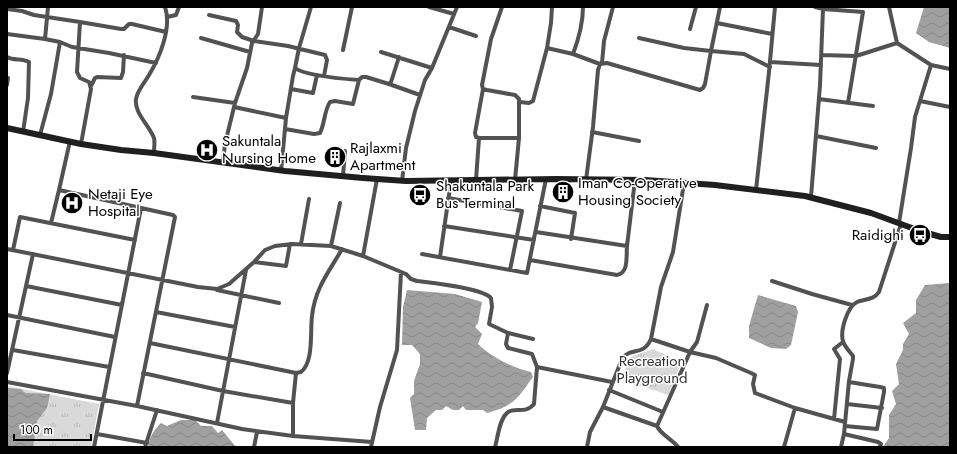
<svg xmlns="http://www.w3.org/2000/svg" width="957" height="454" font-family="Jost,sans-serif">
<defs>
<pattern id="park-tufts" width="24" height="20" patternUnits="userSpaceOnUse"><rect width="24" height="20" fill="#d9d9d9"/><path d="M3 7l-1-3M5 7V3M7 7l1-3M15 17l-1-3M17 17v-4M19 17l1-3" fill="none" stroke="#b8b8b8"/></pattern>
<pattern id="water-waves" width="16" height="10" patternUnits="userSpaceOnUse"><rect width="16" height="10" fill="#a0a0a0"/><path d="M0 5q4-4 8 0t8 0" fill="none" stroke="#888"/></pattern>
</defs>
<rect width="100%" height="100%" fill="#fff"/>
<!-- park -->
<path fill="url(#park-tufts)" d="M653,349L681,363L669,395L621,380L630,357Z
M7,386L99,404L91,447H7Z"/>
<!-- water -->
<path fill="url(#water-waves)" d="M924,7H950V48L929,42L916,33Z
M950,283V447H883L889,438V415L896,404L892,391L899,384L896,364L903,350V344L909,334L903,323L916,313V300L925,285Z
M407,290L455,294L482,302L478,323L475,327L482,334L478,344C491,357 513,368 531,372L533,377C517,399 514,406 487,413L483,410H466L463,406L459,410H453L446,406L442,410H436L427,418L426,430H415L410,398L414,394V381L420,364V354L412,345H402L403,307Z
M758,295L796,306L798,312L791,345L786,349L771,348L749,338V326Z
M7,388L21,389L25,393L50,394L47,408L37,421L33,447H7Z
M181,420H195L201,426H212L218,433L222,430L236,447H148C149,438 154,430 161,423L167,426Z"/>
<g fill="none" stroke-linecap="round" stroke-linejoin="round">
<!-- street -->
<path stroke="#525252" stroke-width="4" d="M311,7L299,48L295,68C306,76 345,79 359,80
M429,7L454,14
M502,7L491,39L482,85L483,89L487,90L515,95L519,99V138L515,180
M552,7L551,23L547,48L573,54C579,38 583,24 583,7
M889,7L897,43L931,65L950,69
M7,9L22,11L34,15L80,22L77,72L80,78L89,82L91,89L81,144
M823,9L863,12L848,103
M209,15L236,21L238,25L237,32L242,37L254,41L288,46L325,55L327,60L324,76
M167,17L176,15L179,7
M80,22L121,29H124L129,24H132L166,32
M717,23L772,34
M449,27L476,36
M690,29L696,7
M7,34L45,39L60,42L72,47L109,53L156,63
M201,38L250,52
M639,38L684,48L711,51L720,7
M45,39L48,7
M343,50L352,7
M381,52L432,68
M573,54L600,64
M821,55L856,56L897,43
M7,57C13,61 22,58 29,62L28,98L23,132
M770,62L821,65
M602,63L604,41L613,7
M389,84L420,95
M7,85L8,78
M91,86L95,78L97,77L121,78L123,72L124,55
M291,89L313,93L317,75
M483,89L475,133L476,137L479,138H519
M193,97L235,103
M819,99L873,106
M920,101L950,107
M520,102L529,103L533,101L547,48
M234,107L286,118
M285,129L314,134L320,133C325,123 324,111 330,102L335,101L353,104L359,80L362,77H366L389,84L391,82L399,57
M592,132L639,141
M40,135L51,94L60,42
M816,136L876,148
M154,153C154,148 155,142 154,138C149,125 134,113 136,99C137,91 145,82 149,75C160,57 172,27 165,7
M223,162L225,144L235,103L247,68L252,43L258,34L262,7
M281,171L286,118L293,76L295,68
M343,176L345,151
M476,180L479,138
M586,180L593,127L598,70L600,64L607,63L700,90L703,88L705,84L711,51L744,54L770,67
M402,181L406,148L415,111L425,80L432,68L457,7
M756,190L769,72L775,7
M811,197L820,85L823,9L815,7
M448,198L522,211L510,270
M541,205L540,206L575,213L571,239
M51,223L59,190
M899,223L911,148L915,117L931,65
M444,226L534,240
M536,232L627,246L635,180
M301,244L309,199
M331,246L340,203
M7,249L198,287L217,289L229,284L254,262L265,250L275,246L292,244L331,246L363,256L406,274L411,279L417,281C432,283 482,288 491,298L492,307L489,324L508,333L506,344L508,348L532,354L537,367L534,404C525,415 514,406 507,413C499,420 498,437 495,447
M342,249C329,272 315,288 312,316C310,331 314,362 301,372L296,373L293,403V436L372,442
M13,250L20,217L135,240
M422,254L527,273L546,179
M363,256L377,179
M440,257L451,181
M530,260L617,275C629,273 626,256 627,246
M254,262L286,266L290,244
M772,281L812,294L852,305
M26,286L122,305
M217,290L279,303
M156,312L235,327
M7,315L115,337
M508,333L533,339
M651,339L690,352L716,358L751,373L755,375L753,384L755,393L795,408
M150,343L296,373
M13,350L109,367
M537,367L612,382
M7,373L33,254
M143,373L223,391L293,403
M7,382L137,406L175,217L173,215L59,190L70,141
M609,390L663,412
M847,404L882,408
M137,406L242,429L293,436
M603,407L657,426
M834,419L840,359L834,349L843,342
M217,423L246,270
M845,426L877,429L884,392V388L880,387L849,382
M97,434L147,443
M844,434L878,442L881,444L880,447
M94,447L141,208
M145,447L157,410
M254,447L257,432
M371,447L380,407L397,350L401,272
M587,447L590,432L603,407L622,359C631,346 643,357 651,339L661,287L673,252L684,183
M678,447C673,440 660,434 657,426L690,352L697,342L707,305
M784,447L795,408L845,422
M841,447L844,434L849,381L853,359V356C850,352 844,346 843,341C840,331 847,307 857,302C864,299 874,300 879,292L901,224"/>
<!-- secondary -->
<path stroke="#1f1f1f" stroke-width="6" d="M7,128L81,144L121,150L154,153L285,171L363,178L406,181L556,179L645,180L715,185L805,196L871,213L920,231L941,237H950"/>
</g>
<!-- icons -->
<defs>
<g id="hospital-disc" transform="scale(1.15)"><circle r="9.5" fill="#000" stroke="#fff"/><path d="M-5-5h3v3.5h4V-5h3V5h-3V1.5h-4V5h-3Z" fill="#fff"/></g>
<g id="building-disc" transform="scale(1.15)"><circle r="9.5" fill="#000" stroke="#fff"/><path d="M-4-6H4V6H1V3H-1V6H-4ZM-2.5-4.3h1.7v1.8h-1.7ZM.8-4.3h1.7v1.8H.8ZM-2.5-1h1.7V.8h-1.7ZM.8-1h1.7V.8H.8Z" fill="#fff"/></g>
<g id="bus-disc" transform="scale(1.15)"><circle r="9.5" fill="#000" stroke="#fff"/><path d="M-5-6H5V4H4V6H2V4H-2V6H-4V4H-5ZM-3.5-4V0h7V-4ZM-3.5 1.2v1.5H-2V1.2ZM2 1.2v1.5H3.5V1.2Z" fill="#fff"/></g>
</defs>
<g fill-rule="evenodd">
<use href="#hospital-disc" x="207" y="150"/>
<use href="#building-disc" x="335" y="157"/>
<use href="#building-disc" x="563" y="192"/>
<use href="#bus-disc" x="420" y="195"/>
<use href="#hospital-disc" x="72" y="203"/>
<use href="#bus-disc" x="920" y="235"/>
</g>
<g text-anchor="middle" dominant-baseline="central" stroke-width="3" stroke-linejoin="round" paint-order="stroke">
<!-- poi labels -->
<g font-size="15" fill="#000" stroke="#fff" text-anchor="start">
<text x="222" y="141">Sakuntala<tspan x="222" dy="17">Nursing Home</tspan></text>
<text x="350" y="148">Rajlaxmi<tspan x="350" dy="17">Apartment</tspan></text>
<text x="578" y="183">Iman Co-Operative<tspan x="578" dy="17">Housing Society</tspan></text>
<text x="436" y="186">Shakuntala Park<tspan x="436" dy="17">Bus Terminal</tspan></text>
<text x="88" y="194">Netaji Eye<tspan x="88" dy="17">Hospital</tspan></text>
<text x="904" y="235" text-anchor="end">Raidighi</text>
</g>
<!-- park labels -->
<g font-size="15" fill="#303030" stroke="#fff">
<text x="652" y="361">Recreation<tspan x="652" dy="17">Playground</tspan></text>
</g>
</g>
<!-- border -->
<rect width="957" height="454" fill="none" stroke="#000000" stroke-width="16"/>
<!-- scale -->
<path d="M14 434v6h77v-6" fill="none" stroke="#000000" stroke-width="2"/>
<text x="20" y="434" font-size="12" fill="#000000" stroke="#ffffff" stroke-width="3" paint-order="stroke">100 m</text>
</svg>
